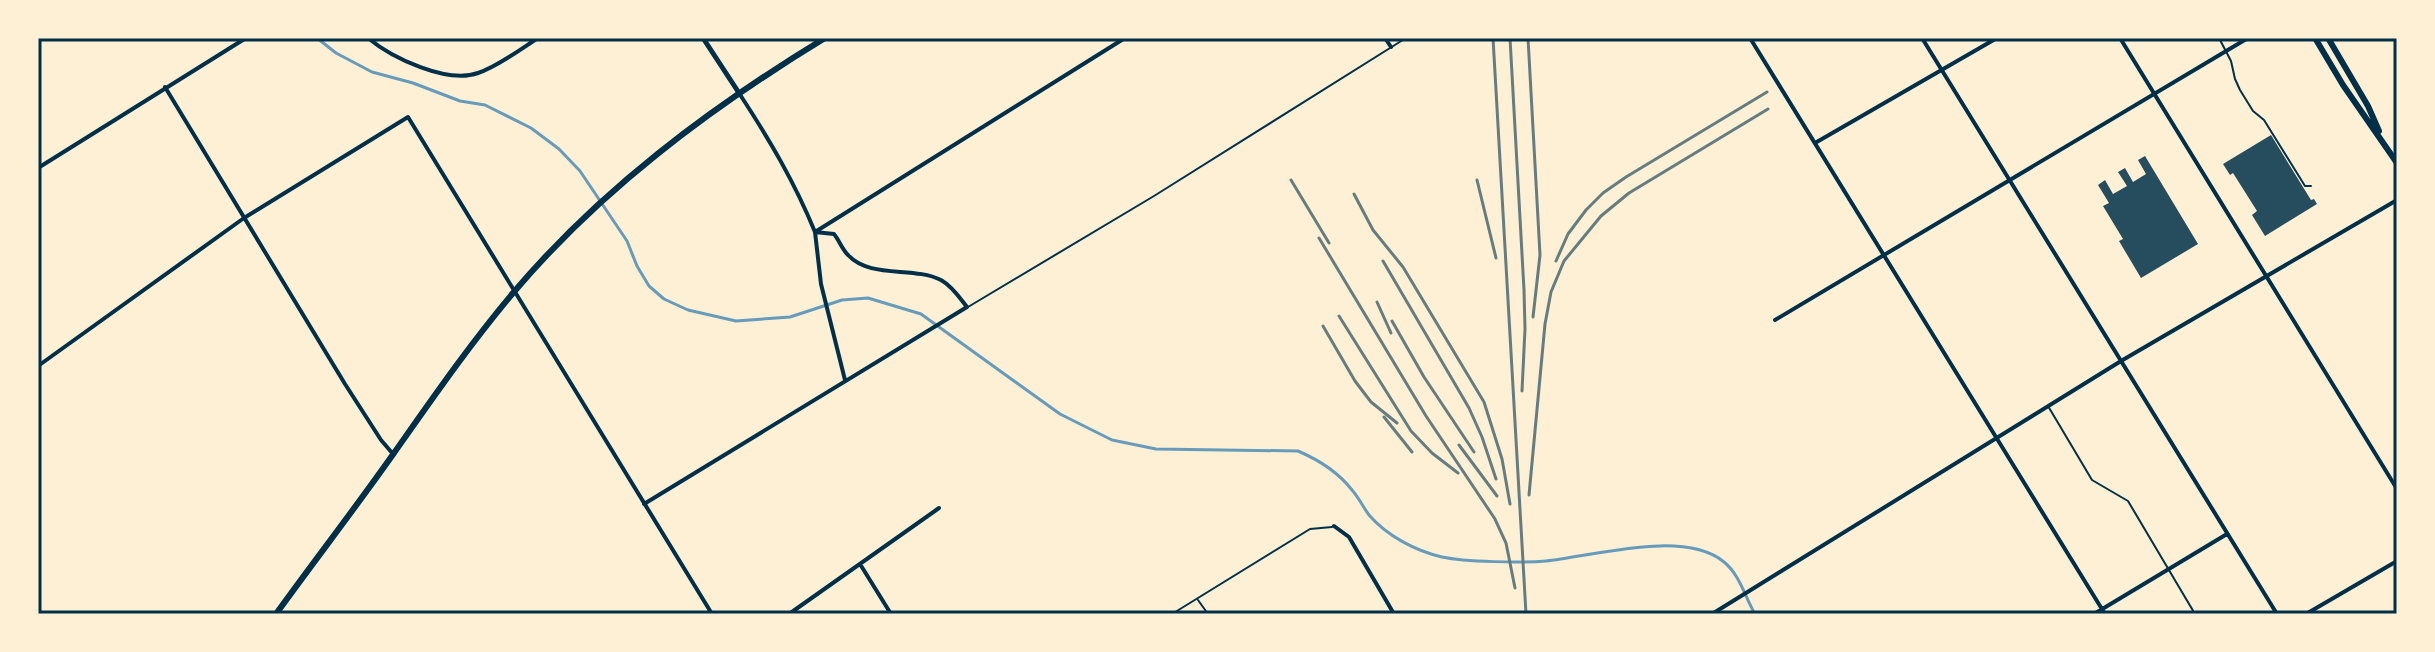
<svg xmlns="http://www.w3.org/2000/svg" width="2435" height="652" font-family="Jost,sans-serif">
<rect width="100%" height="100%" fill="#fdf0d5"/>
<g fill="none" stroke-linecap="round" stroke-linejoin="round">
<!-- stream -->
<path stroke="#669bbc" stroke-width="3" d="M317,38L336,53L372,72L413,83L460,101L485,105L531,128L559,149L580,171L627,241L637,266L649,286L664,299L688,310L736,321L790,317L842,300L868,298L921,314L1060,414L1112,440L1156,449L1298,451C1319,460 1338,472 1352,490C1359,498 1363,507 1369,515C1387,536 1416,551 1442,557C1465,562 1522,563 1546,561C1594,556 1684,529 1724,562C1740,575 1745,597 1755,614
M38,39L42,38"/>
</g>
<!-- building -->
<path fill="#264d5e" d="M2271,135L2311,200L2314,199L2317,204L2265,236L2252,215L2257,211L2233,173L2230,175L2223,164Z
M2145,156L2198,244L2141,278L2119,241L2123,239L2103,206L2109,203L2098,185L2105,180L2113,194L2127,186L2118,172L2125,168L2133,182L2146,174L2138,160Z"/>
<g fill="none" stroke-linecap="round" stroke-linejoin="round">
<!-- service -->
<path stroke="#003049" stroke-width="2" d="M2219,38L2231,61L2235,79L2240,90L2253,111L2264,120L2305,186H2311
M968,307L1154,196L1406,38
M2048,406L2092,480L2128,501L2195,614
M1198,600L1208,614
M1172,614L1310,529L1332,527"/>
<!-- minor -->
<path stroke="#003049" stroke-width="4" d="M368,38C392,58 447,84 478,73C497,67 521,49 538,38
M1385,38L1391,47
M1750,38L2105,614
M1922,38L2277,614
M2120,38L2397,489
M165,87L345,384L381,440L393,454
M1815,143L1997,38
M38,168L246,38
M1775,320L2248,38
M38,366L244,218L408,117L712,614
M845,380L821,284L815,232L1125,38
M644,504L967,307C960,298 952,286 941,280C913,266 870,279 848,255C842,249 839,240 834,234L815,232C794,181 769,139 739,93
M1334,526L1349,537L1394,614
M860,564L891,614
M789,614L939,508
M1712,614L2121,361L2397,200
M2094,614L2227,534
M2306,614L2397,561"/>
<!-- tertiary -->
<path stroke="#003049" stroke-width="5" d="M703,38L739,93"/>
<!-- primary -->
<path stroke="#003049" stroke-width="6" d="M2315,38L2343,85L2397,163
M2328,38L2368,106L2379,131
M276,614C315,560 356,507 394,453C432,399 470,344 513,293C600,190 710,108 825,38"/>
<!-- rail -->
<path stroke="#657d81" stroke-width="3" d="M1493,38L1526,614
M1510,38L1524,290L1525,329L1522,391
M1528,38L1540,255L1533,317
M1291,180L1329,243
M1477,180L1496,258
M1354,194L1373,230L1403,267L1484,402L1502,459L1510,504
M1319,238L1426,416L1495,519L1506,543L1515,588
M1383,261L1469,408L1482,437L1496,479
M1556,261L1568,234L1586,210L1603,193L1626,177L1767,92
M1377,302L1391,333
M1339,316L1411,431L1432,453L1458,473
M1392,321L1424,377L1474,452
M1323,326L1355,381L1371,402L1397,423
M1384,417L1412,452
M1459,445L1497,496
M1529,495L1545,324L1551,292L1564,261L1601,216L1629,193L1768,109"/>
</g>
<!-- border -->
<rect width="2435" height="652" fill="none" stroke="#fdf0d5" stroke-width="80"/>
<rect x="40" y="40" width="2355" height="572" fill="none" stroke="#003049" stroke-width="3"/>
</svg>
